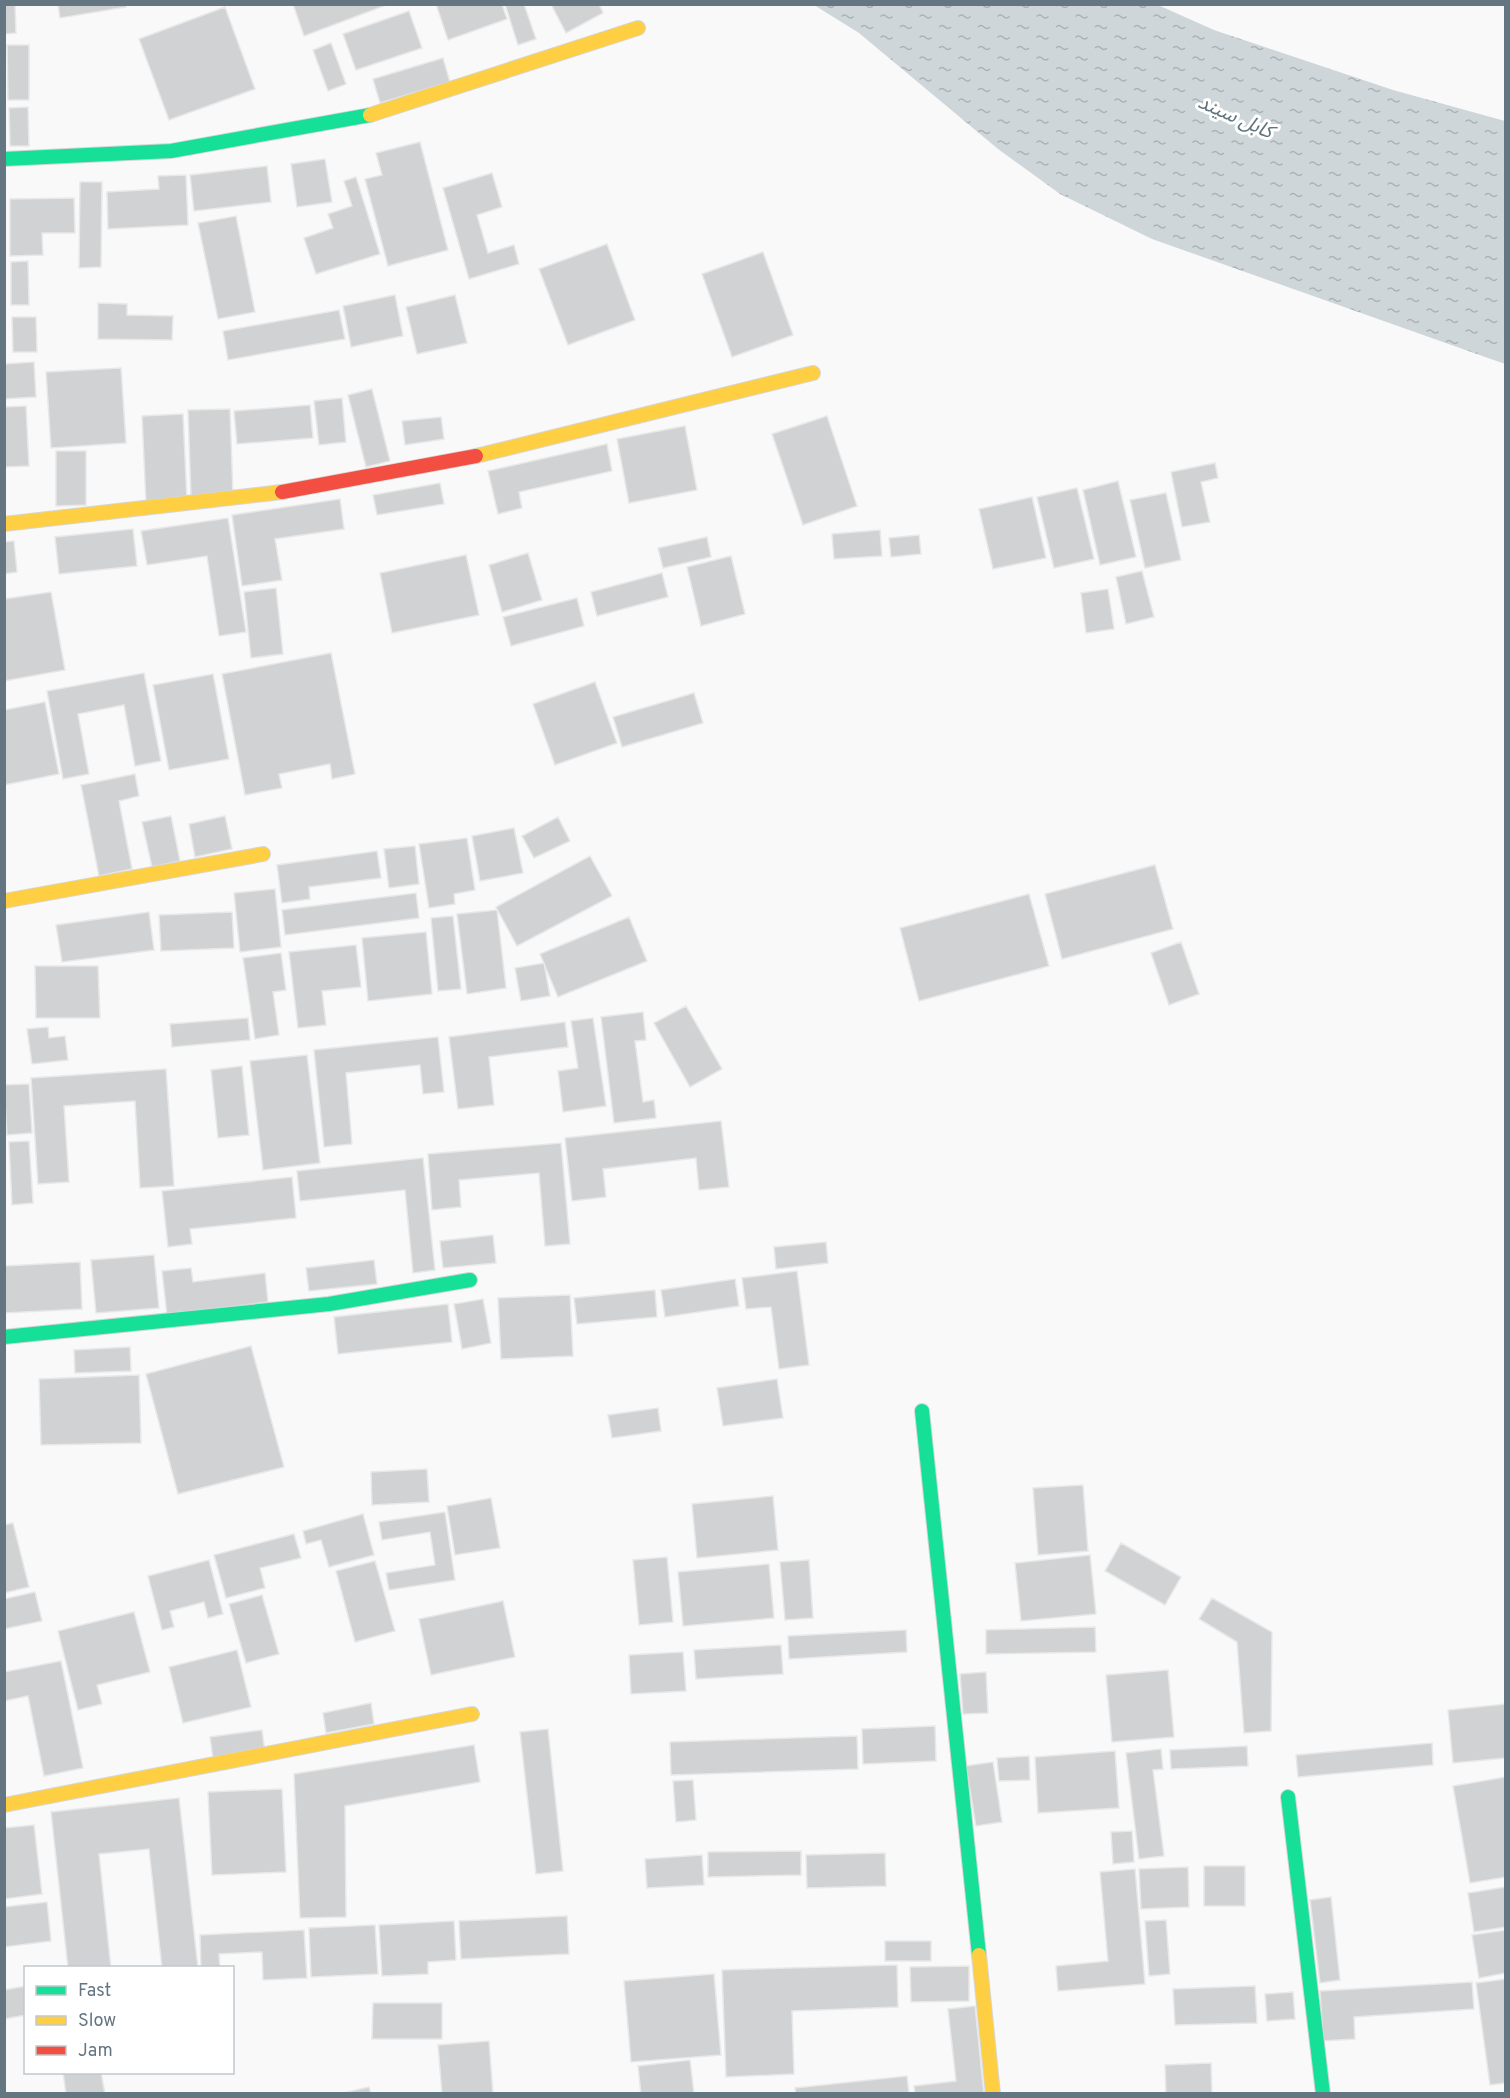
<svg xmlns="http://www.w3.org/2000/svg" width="1510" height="2098" font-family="Overpass,'Noto Sans Arabic',sans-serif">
<defs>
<pattern id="water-ripples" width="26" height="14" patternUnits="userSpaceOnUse" patternTransform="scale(1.5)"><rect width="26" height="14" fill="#ced6d9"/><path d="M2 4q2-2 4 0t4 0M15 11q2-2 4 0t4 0" fill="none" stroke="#abb2b5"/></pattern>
</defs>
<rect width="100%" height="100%" fill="#f9f9f9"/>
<!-- water -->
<path fill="url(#water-ripples)" d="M814,5H1158L1214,30L1393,90L1505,121V364L1152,239L1060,194L998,149L859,33Z"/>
<!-- building -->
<path fill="#d0d2d3" stroke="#e8e8e8" stroke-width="1.5" d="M4,4H15L16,33L4,34Z
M58,4H126V7L60,18Z
M293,4H389L304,36Z
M436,4H502L507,19L448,40Z
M505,4H524L536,39L518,45Z
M551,4H599L603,13L566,33Z
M225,7L255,89L169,120L139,39Z
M409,11L422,48L356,70L343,34Z
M331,43L346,84L328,91L313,50Z
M7,45H29V100H8Z
M443,58L450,82L380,103L373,79Z
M28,107L29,146H10L9,108Z
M420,142L448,250L388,266L365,179L382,175L376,153Z
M325,159L332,202L297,207L291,164Z
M267,166L271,202L194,211L190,175Z
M492,173L502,207L477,215L488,253L514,245L519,264L469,279L443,188Z
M186,175L188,225L108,229L107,192L159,189L158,176Z
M356,177L380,254L316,274L304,238L333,228L328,214L352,206L344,181Z
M80,182H102L101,267L79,268Z
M74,198L75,233H42L43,255L10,256V199Z
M236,216L255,312L218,319L198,223Z
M607,244L635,320L568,345L539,269Z
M763,252L793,335L732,357L702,274Z
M28,261L29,305H11V262Z
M395,295L403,336L351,347L343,306Z
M455,295L467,343L417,354L406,307Z
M98,303L127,304V315L173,316L172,340L98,339Z
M339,310L345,339L228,360L223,331Z
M12,317H36L37,352H13Z
M34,362L36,397L4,399V364Z
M121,368L126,443L51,448L46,372Z
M372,389L390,461L366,467L348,395Z
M342,398L346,442L319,445L314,401Z
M310,405L313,438L237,444L234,411Z
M26,406L29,466L4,467V407Z
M230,409L233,496L191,498L188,410Z
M183,414L187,501L146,503L142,416Z
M827,416L857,506L803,525L772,434Z
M441,417L444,439L405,445L402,421Z
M685,426L697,490L629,503L617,439Z
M607,444L612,471L519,492L522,508L498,514L488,471Z
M56,451H86V505L56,506Z
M1215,463L1218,478L1201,482L1210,522L1182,527L1171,472Z
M1118,481L1136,557L1100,565L1083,490Z
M440,483L444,504L377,515L373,495Z
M1077,488L1094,559L1054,568L1037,497Z
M1166,493L1181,560L1145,568L1130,500Z
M1032,497L1046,558L993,569L979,509Z
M340,499L344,529L275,539L282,580L242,586L232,515Z
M228,518L246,632L219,636L207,556L147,565L141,531Z
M133,529L137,566L59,574L55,537Z
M880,530L882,556L834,559L832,534Z
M919,535L921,554L891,557L889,538Z
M707,537L711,557L663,568L658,548Z
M14,541L17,572L4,574V542Z
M528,553L542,600L502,612L489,565Z
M466,555L479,615L392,633L380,573Z
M731,556L745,614L701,626L687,567Z
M1142,571L1154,617L1126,624L1116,577Z
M662,573L668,597L597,616L591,592Z
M276,588L283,654L251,658L244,592Z
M1108,589L1114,629L1086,633L1081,593Z
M51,592L65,670L4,681V599Z
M577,598L584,626L511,646L503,617Z
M331,653L355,774L332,779L330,764L279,774L282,788L245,795L222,674Z
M144,673L161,761L135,766L124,705L78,714L89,774L63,779L47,691Z
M213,674L229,759L169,770L153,685Z
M595,682L617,743L555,765L533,704Z
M694,693L703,723L622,747L613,717Z
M45,702L59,774L4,785V710Z
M135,774L139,796L119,801L132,869L99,876L81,785Z
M171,816L180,861L152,867L142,822Z
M225,816L232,849L195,857L189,824Z
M558,817L570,841L534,858L522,836Z
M514,828L523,873L480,881L472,836Z
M467,838L475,890L454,894L455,904L429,908L419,844Z
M415,846L419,884L389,888L384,849Z
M377,851L381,878L309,887L310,899L282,903L277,865Z
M590,856L612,896L517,946L496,907Z
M1155,865L1173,929L1062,959L1045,894Z
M275,889L281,947L240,952L234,893Z
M416,893L419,918L285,935L282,910Z
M1029,894L1049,966L919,1001L900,928Z
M497,910L506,988L467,994L457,914Z
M149,912L154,950L62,962L56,925Z
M232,912L234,948L161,951L159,915Z
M453,916L461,989L438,991L431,918Z
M629,917L647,961L558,997L540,954Z
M426,932L432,994L368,1001L362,938Z
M1181,942L1199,994L1169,1005L1151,953Z
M356,945L361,987L322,991L326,1025L298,1028L289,952Z
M281,953L286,990L273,992L279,1035L255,1039L243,958Z
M544,963L550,996L521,1001L515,968Z
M35,966H98L100,1018H36Z
M686,1006L722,1069L690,1087L654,1023Z
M643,1012L646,1040L635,1041L643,1102L654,1100L656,1118L614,1123L601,1017Z
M248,1018L250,1040L172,1047L170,1024Z
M593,1018L606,1106L563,1112L558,1071L578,1068L571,1021Z
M565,1022L568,1047L489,1057L494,1105L458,1109L449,1037Z
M48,1027L49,1038L65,1036L68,1060L32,1064L27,1029Z
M438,1037L444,1092L423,1094L420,1065L346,1073L352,1144L324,1147L314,1050Z
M307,1055L320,1163L263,1170L250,1061Z
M242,1066L249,1135L218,1138L211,1070Z
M166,1069L174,1186L140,1188L135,1101L64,1106L69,1182L38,1184L31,1078Z
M29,1084L32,1133L7,1135L4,1085Z
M721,1121L729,1187L699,1190L696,1158L603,1169L606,1197L572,1201L565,1138Z
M29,1141L33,1203L12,1205L9,1142Z
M561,1143L570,1244L545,1246L539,1173L459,1180L461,1207L432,1210L428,1154Z
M423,1158L435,1270L413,1273L405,1190L300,1201L297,1171Z
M292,1177L296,1218L190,1229L192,1244L168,1247L162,1191Z
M493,1235L496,1263L443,1268L440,1241Z
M826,1242L828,1263L776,1269L774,1247Z
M154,1255L159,1308L96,1313L91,1260Z
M374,1260L377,1284L309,1291L306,1268Z
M80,1262L82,1309L4,1313V1266Z
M191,1268L193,1282L265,1273L268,1302L167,1315L162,1271Z
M797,1271L809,1365L779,1369L771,1307L746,1309L742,1278Z
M735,1279L739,1306L665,1317L661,1290Z
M655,1290L657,1317L577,1324L574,1298Z
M570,1295L573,1356L501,1359L498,1298Z
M483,1299L491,1343L462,1349L454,1304Z
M448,1304L452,1342L338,1354L334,1317Z
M251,1346L284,1467L178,1494L146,1374Z
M130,1347L131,1371L75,1373L74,1350Z
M139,1375L141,1443L41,1445L39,1379Z
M777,1379L783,1418L723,1426L717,1388Z
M658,1408L661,1431L612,1438L608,1415Z
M427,1469L429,1502L372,1505L371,1472Z
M1083,1485L1088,1551L1038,1555L1033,1488Z
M773,1496L778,1550L697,1558L692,1504Z
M491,1498L500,1548L455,1555L447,1506Z
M445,1512L455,1580L389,1590L386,1573L435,1565L430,1532L382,1540L379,1522Z
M363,1514L374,1555L329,1567L321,1540L306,1544L303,1531Z
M13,1523L29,1587L4,1593V1525Z
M294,1534L301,1558L260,1568L265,1588L226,1598L214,1555Z
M1121,1543L1181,1577L1165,1605L1105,1571Z
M1090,1555L1096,1614L1021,1621L1015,1563Z
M667,1557L673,1622L639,1625L633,1560Z
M209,1560L223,1614L208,1618L204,1602L170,1611L174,1627L162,1630L148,1576Z
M809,1560L813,1618L785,1620L780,1562Z
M375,1561L395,1631L355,1642L336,1571Z
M769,1564L774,1618L683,1626L678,1572Z
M35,1592L42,1621L4,1629V1599Z
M262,1595L279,1654L246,1663L229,1604Z
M1212,1598L1272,1632L1271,1731L1244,1733L1237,1642L1199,1619Z
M503,1601L515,1657L431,1675L419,1619Z
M134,1612L150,1672L97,1685L102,1704L78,1710L58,1631Z
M1095,1627L1096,1652L986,1654V1630Z
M906,1630L907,1652L789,1659L788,1636Z
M781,1645L783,1674L696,1679L694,1650Z
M237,1650L251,1707L183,1723L169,1667Z
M683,1652L686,1691L631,1694L629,1655Z
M61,1661L83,1768L44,1776L28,1696L4,1701V1672Z
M1168,1670L1174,1737L1112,1742L1106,1675Z
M986,1672L988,1713L963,1714L960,1674Z
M371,1703L374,1724L326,1733L323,1713Z
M1506,1704V1758L1453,1763L1448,1710Z
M935,1726L936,1761L863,1764L862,1729Z
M548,1729L563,1871L536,1874L520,1732Z
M262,1730L265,1752L213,1759L210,1737Z
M857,1736L858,1769L671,1775L670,1742Z
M1432,1743L1433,1765L1298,1777L1296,1755Z
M474,1745L480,1782L345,1806L346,1917L300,1918L294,1774Z
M1247,1746L1248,1766L1171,1769L1170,1750Z
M1161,1749L1163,1769L1153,1770L1164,1856L1139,1859L1126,1753Z
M1115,1751L1119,1808L1038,1813L1035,1757Z
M1029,1756L1030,1780L999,1781L997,1758Z
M993,1762L1002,1822L976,1826L966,1766Z
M1506,1777V1877L1470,1883L1453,1786Z
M693,1780L696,1820L676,1822L673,1781Z
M282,1789L286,1872L212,1875L208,1792Z
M179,1798L198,1968H162L149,1849L99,1854L111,1968H68L51,1812Z
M34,1825L42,1894L4,1899V1828Z
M1132,1831L1134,1862L1113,1864L1111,1832Z
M801,1851V1875L708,1877V1852Z
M885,1853L886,1886L807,1888L806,1855Z
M702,1855L704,1885L647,1888L645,1859Z
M1204,1866H1245V1906H1204Z
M1188,1867L1189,1907L1141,1909L1139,1869Z
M1135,1869L1145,1984L1058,1991L1056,1966L1108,1961L1100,1872Z
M1506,1887V1927L1474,1932L1468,1893Z
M1331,1897L1340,1980L1320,1983L1310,1900Z
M47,1902L51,1941L4,1947V1907Z
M567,1916L569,1954L461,1959L459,1921Z
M1166,1920L1170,1974L1149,1976L1145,1921Z
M454,1921L456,1960L428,1962V1974L382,1976L379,1925Z
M375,1925L378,1974L311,1977L309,1928Z
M304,1930L307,1978L263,1980L262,1952L219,1954L220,1968H201L200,1935Z
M1506,1930V1973L1479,1978L1472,1935Z
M885,1941H931V1961H885Z
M897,1965L898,2007L792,2011L794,2074L726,2077L722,1970Z
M969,1966V2001L911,2002L910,1967Z
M714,1974L721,2055L631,2062L624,1981Z
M1506,1979V2083L1490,2085L1476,1983Z
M1472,1982L1474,2009L1354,2017L1355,2039L1323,2041L1320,1991Z
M26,1986V2015L4,2019V1990Z
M1255,1986L1257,2023L1175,2025L1173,1989Z
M1293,1992L1295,2019L1267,2021L1265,1994Z
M373,2003H442V2039H372Z
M975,2006L984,2094H915L914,2086L956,2081L948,2009Z
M489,2041L493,2094H442L438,2045Z
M690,2060L694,2094H641L638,2066Z
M1211,2063L1212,2094H1166L1165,2065Z
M63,2072H101L105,2094H66Z
M907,2076L909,2094H796L795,2088Z
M369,2087L371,2094H339Z"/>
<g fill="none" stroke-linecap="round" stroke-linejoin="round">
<!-- fast casing -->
<g stroke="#d5d6d7" stroke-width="16">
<path id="fast" d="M4,159L171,151L370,115
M4,1337L329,1304L470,1280
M922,1411L979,1955
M1288,1797L1323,2094"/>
</g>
<!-- slow casing -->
<g stroke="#d5d6d7" stroke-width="16">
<path id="slow" d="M370,115L638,28
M476,456L813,373
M4,524L282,492
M4,901L263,854
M4,1805L472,1714
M979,1955L993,2094"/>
</g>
<!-- jam casing -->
<g stroke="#d5d6d7" stroke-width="16">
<path id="jam" d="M282,492L476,456"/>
</g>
<!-- fast -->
<use href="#fast" stroke="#16e098" stroke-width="14"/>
<!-- slow -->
<use href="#slow" stroke="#ffcf43" stroke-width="14"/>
<!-- jam -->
<use href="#jam" stroke="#f24e42" stroke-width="14"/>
</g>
<g text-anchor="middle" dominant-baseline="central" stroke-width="6" stroke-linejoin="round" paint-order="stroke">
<!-- water labels -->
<g font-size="20" font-style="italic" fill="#60757c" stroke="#fff">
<text transform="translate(1235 118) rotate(24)">کابل سيند</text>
</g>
</g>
<!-- border -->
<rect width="1510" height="2098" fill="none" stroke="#657683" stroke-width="12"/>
<!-- legend -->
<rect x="24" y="1966" width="210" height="108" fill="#ffffff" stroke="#c1c8cd" stroke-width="1.5"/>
<rect x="36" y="1986" width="30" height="9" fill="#16e098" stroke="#c1c8cd" stroke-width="1.5"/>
<text x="78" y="1996" font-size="18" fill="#657683">Fast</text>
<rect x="36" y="2016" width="30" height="9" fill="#ffcf43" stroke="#c1c8cd" stroke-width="1.5"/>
<text x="78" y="2026" font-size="18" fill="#657683">Slow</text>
<rect x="36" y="2046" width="30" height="9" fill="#f24e42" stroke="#c1c8cd" stroke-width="1.5"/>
<text x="78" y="2056" font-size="18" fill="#657683">Jam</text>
</svg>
